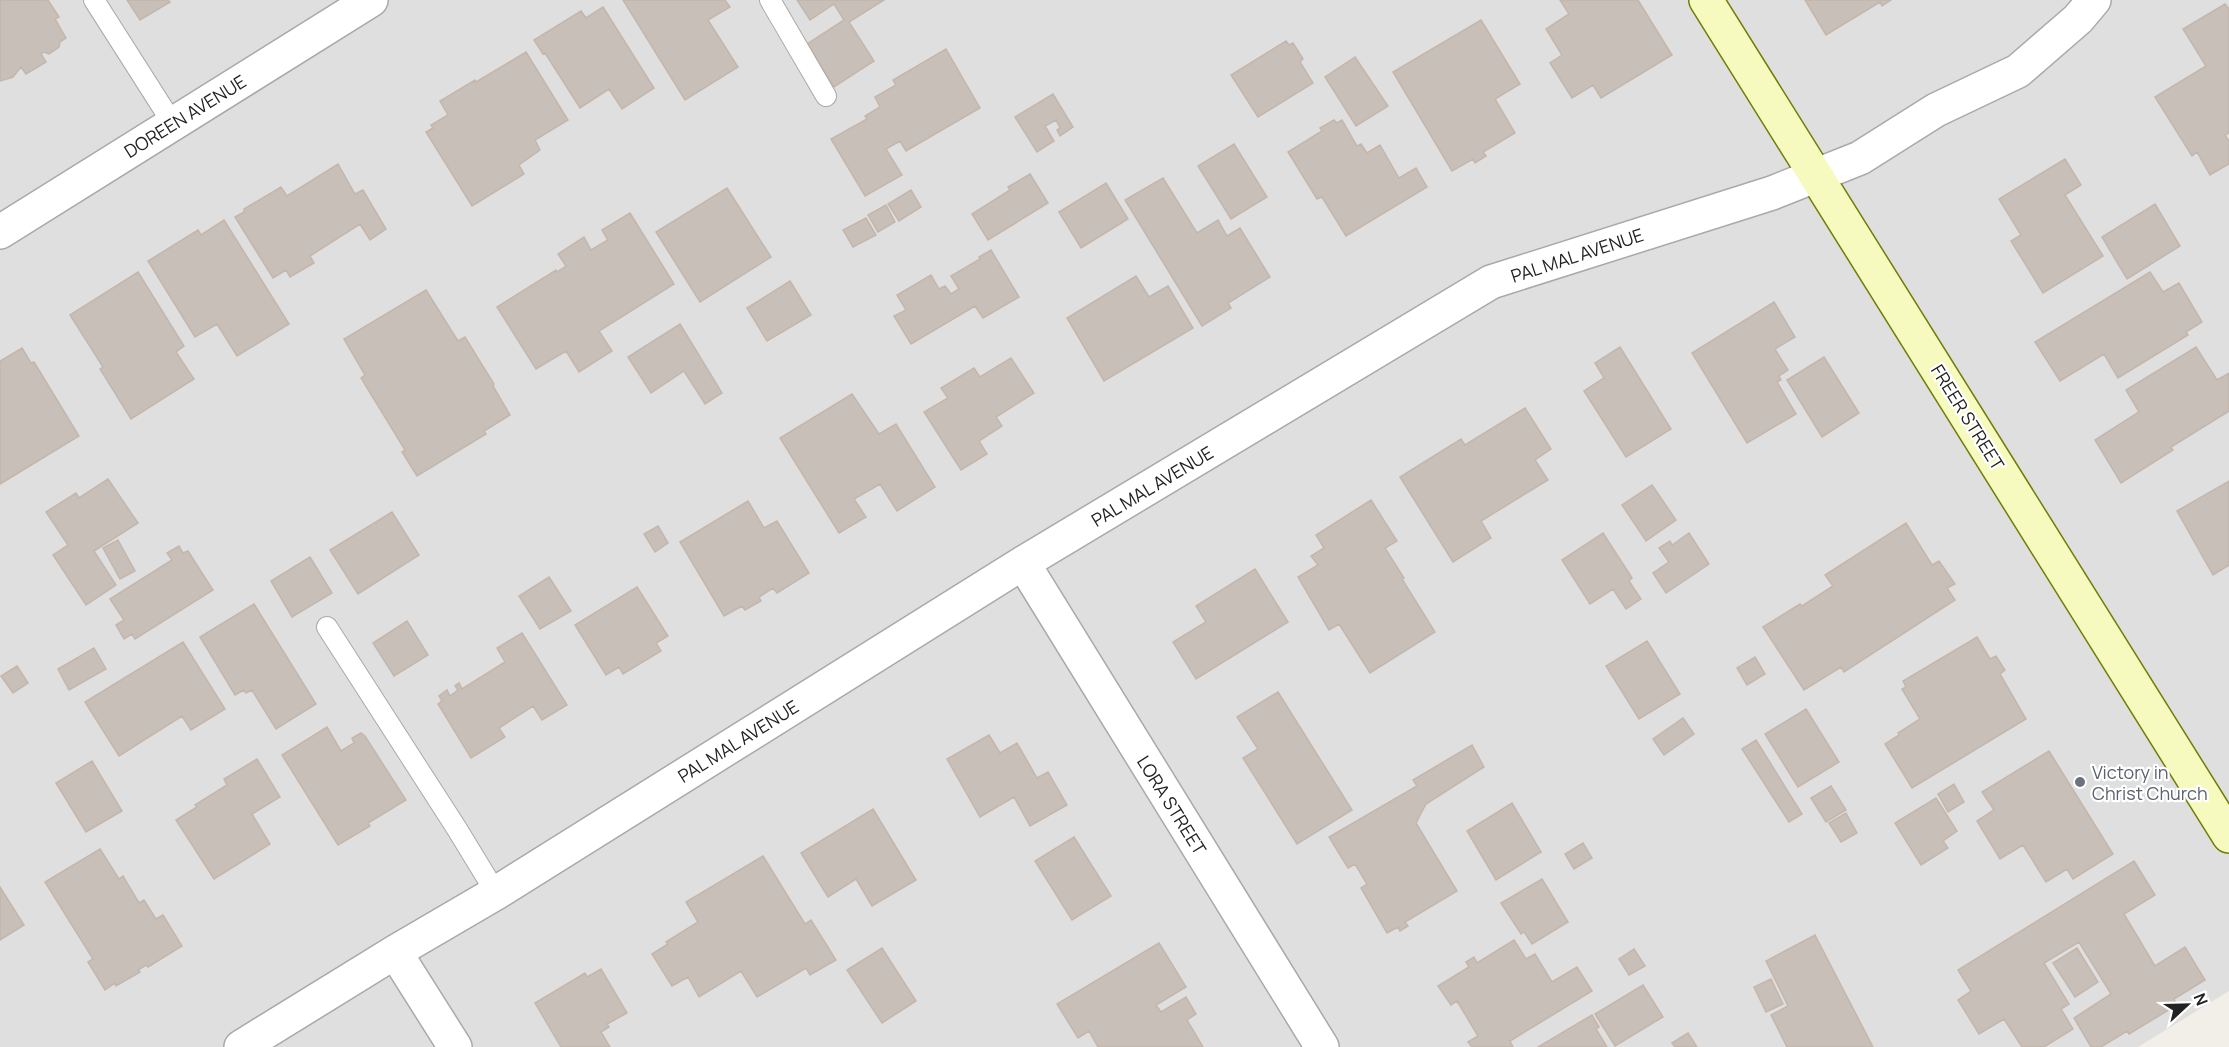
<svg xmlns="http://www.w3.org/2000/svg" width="2229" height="1047" font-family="Manrope,sans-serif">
<rect width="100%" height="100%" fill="#f2efe9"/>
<!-- residential -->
<path fill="#e0dfdf" d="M0,0H2229V991L2138,1047H0Z"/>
<!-- building -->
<path fill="#c7bfb8" stroke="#c4b6ab" stroke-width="1.5" d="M0,0H48L59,17L55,19L66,38L60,42L59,47L49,54L44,52L41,54L46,62L26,74L21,67L13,77L0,81Z
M127,0H168L170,2L140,20Z
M623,0H725L730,7L708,20L738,67L685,100Z
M797,0H884L849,22L874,61L834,87L807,44L844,20L834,4L810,20Z
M1560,0H1638L1672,55L1601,98L1593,85L1572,98L1550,63L1562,55L1546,29L1569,14Z
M1805,0H1891L1882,6L1880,2L1826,35Z
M2225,4L2229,9V133L2225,135L2229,141V164L2210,175L2197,152L2192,156L2155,97L2206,66L2183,29Z
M603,7L654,88L622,109L609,89L580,108L545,53L543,54L534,40L581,11L586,18Z
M1481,20L1520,84L1495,99L1515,133L1483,152L1486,156L1475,163L1473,159L1452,171L1393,72Z
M1286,41L1289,45L1293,43L1303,59L1300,62L1313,83L1258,117L1231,75Z
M946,49L980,108L906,151L900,141L886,149L902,175L865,196L831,139L867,119L865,116L880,107L875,97L896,85L893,80Z
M526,52L568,120L535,140L540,150L519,165L524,174L472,206L426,132L433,128L431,125L448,115L440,101L475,80L476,82Z
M1355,57L1388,106L1356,126L1325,77Z
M1053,94L1073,127L1060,136L1057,130L1060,128L1056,120L1045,126L1054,141L1037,152L1015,117Z
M1334,120L1337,123L1342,120L1357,146L1361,144L1367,153L1380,145L1399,178L1416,168L1427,187L1346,236L1322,197L1317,199L1288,152L1322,131L1320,128Z
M1234,144L1267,197L1231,219L1198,166Z
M2065,159L2081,185L2065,195L2103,256L2043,293L2011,241L2021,235L1999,199Z
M338,164L355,194L363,190L386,229L370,240L360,224L310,256L314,263L290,277L286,270L273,278L235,217L244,212V209L281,187L287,196Z
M1030,174L1048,203L988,240L972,214L1010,190L1008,187Z
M1163,178L1197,233L1218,220L1227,236L1240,228L1270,277L1228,303L1231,308L1202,326L1125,200Z
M1106,183L1128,219L1081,248L1059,212Z
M727,188L771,257L700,302L656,232Z
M911,190L921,207L899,221L888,204Z
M2155,204L2180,246L2127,279L2102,237Z
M886,205L895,222L878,232L868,215Z
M630,213L674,284L599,331L612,351L579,372L566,351L536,369L497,307L556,270L557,272L566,266L558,254L584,237L591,250L608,240L602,230Z
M866,218L876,235L853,247L843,230Z
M224,220L289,324L237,356L217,324L195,337L148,261L198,230L201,235Z
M991,250L1019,297L983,318L975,306L911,344L894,316L906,310L897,295L931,275L939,289L945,286L951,294L959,289L951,276L980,259L979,257Z
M138,272L184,346L176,352L194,379L131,419L100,369L103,367L70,315Z
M2150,272L2163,292L2179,283L2202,322L2186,332L2188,335L2118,378L2104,354L2060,381L2035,342Z
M1136,276L1149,297L1168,286L1193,328L1104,381L1067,318Z
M790,281L811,315L767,341L747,308Z
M426,290L458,341L465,337L494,384L493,386L510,415L484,431L486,434L417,476L402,452L405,450L361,378L365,375L344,339Z
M1774,302L1795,337L1775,349L1788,370L1779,376L1781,380L1777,382L1796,414L1747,443L1692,353Z
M680,324L722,393L705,404L684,371L651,393L628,357Z
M1620,347L1671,429L1626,457L1584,391L1604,378L1595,363Z
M2196,347L2217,380L2229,373V411L2171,447L2173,450L2121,483L2095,440L2139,412L2126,390Z
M22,348L31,363L34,362L79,436L0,484V361Z
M1824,357L1859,413L1822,437L1787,380Z
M1011,358L1034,393L996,417L1002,426L979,441L987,454L961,470L924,412L948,398L941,388L974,368L980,377Z
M852,394L879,434L896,424L935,487L897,511L880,484L854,499L866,517L839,533L780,438Z
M1525,408L1551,449L1535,460L1548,480L1481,521L1491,538L1453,562L1400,477L1461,439L1465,445Z
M108,479L138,523L94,551L116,585L86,605L53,555L68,545L46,512L76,493L79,498Z
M2229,481V565L2213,575L2177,511Z
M1652,485L1676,520L1646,541L1622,505Z
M1371,500L1397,541L1385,548L1404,578L1402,579L1435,632L1370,673L1339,624L1329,630L1298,577L1318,565L1311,556L1324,548L1316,535Z
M748,501L764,528L777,521L809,573L777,593L773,588L759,597L761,601L745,610L742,606L724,616L680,542Z
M392,512L419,555L358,594L330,550Z
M1906,523L1932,565L1939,561L1955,584L1947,588L1955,600L1844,672L1841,667L1804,690L1763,627L1800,604L1802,606L1833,586L1825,575Z
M658,526L668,543L655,552L644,534Z
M1603,533L1632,578L1629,581L1641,599L1626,609L1613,589L1590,604L1562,560Z
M1689,533L1709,564L1666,593L1653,573L1669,562L1659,548L1670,541L1672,545Z
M118,540L135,571L120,579L103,548Z
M179,546L183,553L188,551L213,590L135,639L132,634L124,639L116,625L124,620L110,599L172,560L167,553Z
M310,557L332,593L292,617L271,581Z
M1255,569L1288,622L1196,679L1173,642L1206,622L1196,606Z
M549,577L571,611L540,629L519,596Z
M637,587L668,636L656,643L661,651L623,674L619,667L606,675L575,625Z
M254,604L316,704L276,729L252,690L246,693L244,690L235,695L200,637Z
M407,621L428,655L394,676L373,643Z
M522,633L567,705L542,720L533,706L499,728L505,737L471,758L438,704L442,701L439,696L447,690L450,696L458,690L455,686L459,683L462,689L505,662L497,648Z
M1977,637L1990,659L1996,656L2005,670L2000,674L2026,719L1912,788L1885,744L1899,735L1898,733L1920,719L1902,689L1906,687L1903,681Z
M1647,641L1680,694L1639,719L1606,666Z
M183,642L225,709L191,730L182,716L119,756L85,702Z
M94,648L106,669L69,690L58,669Z
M1755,657L1765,674L1747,685L1737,668Z
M17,666L28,683L13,693L1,676Z
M1278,692L1352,810L1297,844L1243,758L1258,749L1237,717Z
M1806,709L1839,762L1798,787L1765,734Z
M1683,718L1694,734L1664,755L1653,739Z
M327,727L341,751L354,743L352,738L361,733L365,736L406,800L368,823L370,826L338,845L282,755Z
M989,735L1000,753L1017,743L1037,778L1048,772L1067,805L1030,826L1014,797L980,817L947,759Z
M1756,740L1802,814L1789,822L1742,749Z
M1472,745L1484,767L1426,804L1416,823L1457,891L1405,922L1408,926L1400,931L1398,927L1387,933L1361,888L1367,884L1355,864L1348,868L1329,837L1417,786L1413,780Z
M2049,751L2113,854L2073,879L2067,869L2046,882L2023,845L2000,859L1977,821L1994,810L1982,792Z
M257,759L280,797L252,814L270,844L214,879L176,820L197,807L195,805L227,785L224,779Z
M92,761L122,811L86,832L56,783Z
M1954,784L1964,802L1948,812L1938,794Z
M1831,786L1846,810L1826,822L1811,798Z
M1936,798L1957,831L1943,841L1948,848L1921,865L1895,823Z
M1512,803L1541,852L1496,880L1467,831Z
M873,809L916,880L872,906L856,879L828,897L801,853Z
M1846,813L1857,833L1841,842L1829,823Z
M1074,837L1111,896L1072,920L1035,861Z
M1583,843L1592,858L1574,869L1565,854Z
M100,849L119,879L123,876L139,903L144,900L156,919L163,915L182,946L148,967L146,965L138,970L140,972L116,986L115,983L105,990L88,962L93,959L45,882Z
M763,856L805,924L811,920L836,960L810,975L806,968L757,997L741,971L699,997L688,977L672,986L652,954L668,944L666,942L698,922L686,902Z
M2134,861L2155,895L2124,914L2155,966L2185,947L2205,980L2174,999L2177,1005L2129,1034L2127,1031L2101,1047H2091L2074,1018L2111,994L2079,942L2044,963L2069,1004L2061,1009L2073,1029L2044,1047H2022L2004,1019L1979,1034L1958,1000L1971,991L1958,970Z
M1542,879L1568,922L1532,944L1524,932L1521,934L1501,903Z
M0,887L24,925L0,940Z
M1815,935L1873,1047H1787L1771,1015L1788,1006L1766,961Z
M1514,940L1526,959L1535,954L1552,982L1577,967L1592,991L1510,1041L1513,1047H1472L1468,1042L1478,1036L1457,1001L1451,1005L1438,986L1469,967L1466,962L1474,957L1477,963Z
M1159,943L1186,987L1156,1005L1161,1012L1186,997L1196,1014L1187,1020L1203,1047H1098L1089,1031L1078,1038L1057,1004Z
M882,948L916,1001L882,1023L847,970Z
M2077,948L2098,982L2075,997L2053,963Z
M1634,949L1645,966L1629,975L1619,959Z
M601,969L627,1013L607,1024L609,1027L601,1032L610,1047H561L535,1003L585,973L587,977Z
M1771,979L1783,1004L1766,1012L1754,987Z
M1643,985L1663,1017L1615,1046L1595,1014Z
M1592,1015L1599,1027L1596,1029L1607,1047H1538Z
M1688,1033L1697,1047H1675L1672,1043Z"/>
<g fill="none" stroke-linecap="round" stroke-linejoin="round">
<!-- lane casing -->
<g stroke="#a9a9a9" stroke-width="22">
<path id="lane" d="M94,0L173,124
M770,0L826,96
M327,627L457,829L496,893"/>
</g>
<!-- street casing -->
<g stroke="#a9a9a9" stroke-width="36">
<path id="street" d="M0,232L371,0
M1023,563L1322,1047
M395,952L455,1047
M241,1047L395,952L496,893L1023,563L1491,282L1772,193L1860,158L1936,110L2018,71L2078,19L2094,0"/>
</g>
<!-- secondary casing -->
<g stroke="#707d05" stroke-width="36">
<path id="secondary" d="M1706,0L2229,836"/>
</g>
<!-- lane -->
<use href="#lane" stroke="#fff" stroke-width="20"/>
<!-- street -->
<use href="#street" stroke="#fff" stroke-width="33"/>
<!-- secondary -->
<use href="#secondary" stroke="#f7fabf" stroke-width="33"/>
</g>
<!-- markers -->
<circle fill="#6b7280" stroke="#fff" stroke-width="2" cx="2080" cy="782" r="6"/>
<g text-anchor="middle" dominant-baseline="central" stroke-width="4.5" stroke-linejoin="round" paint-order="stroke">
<!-- street labels -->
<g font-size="18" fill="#222" stroke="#fff">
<text transform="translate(185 116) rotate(-32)">DOREEN AVENUE</text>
<text transform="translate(1577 255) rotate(-18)">PAL MAL AVENUE</text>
<text transform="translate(1968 417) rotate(58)">FREER STREET</text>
<text transform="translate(1152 486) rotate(-31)">PAL MAL AVENUE</text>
<text transform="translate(738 741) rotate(-32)">PAL MAL AVENUE</text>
<text transform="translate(1172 805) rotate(58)">LORA STREET</text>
</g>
<!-- worship labels -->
<g font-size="18" fill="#5b616d" stroke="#fff" text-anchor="start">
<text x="2092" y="772">Victory in<tspan x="2092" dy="21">Christ Church</tspan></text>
</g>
</g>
<!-- north arrow -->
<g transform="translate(2187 1005) rotate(68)" stroke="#ffffff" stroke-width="4.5" paint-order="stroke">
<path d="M0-4.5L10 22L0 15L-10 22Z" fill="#222222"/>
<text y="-9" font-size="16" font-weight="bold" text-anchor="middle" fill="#222222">N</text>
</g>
</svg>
